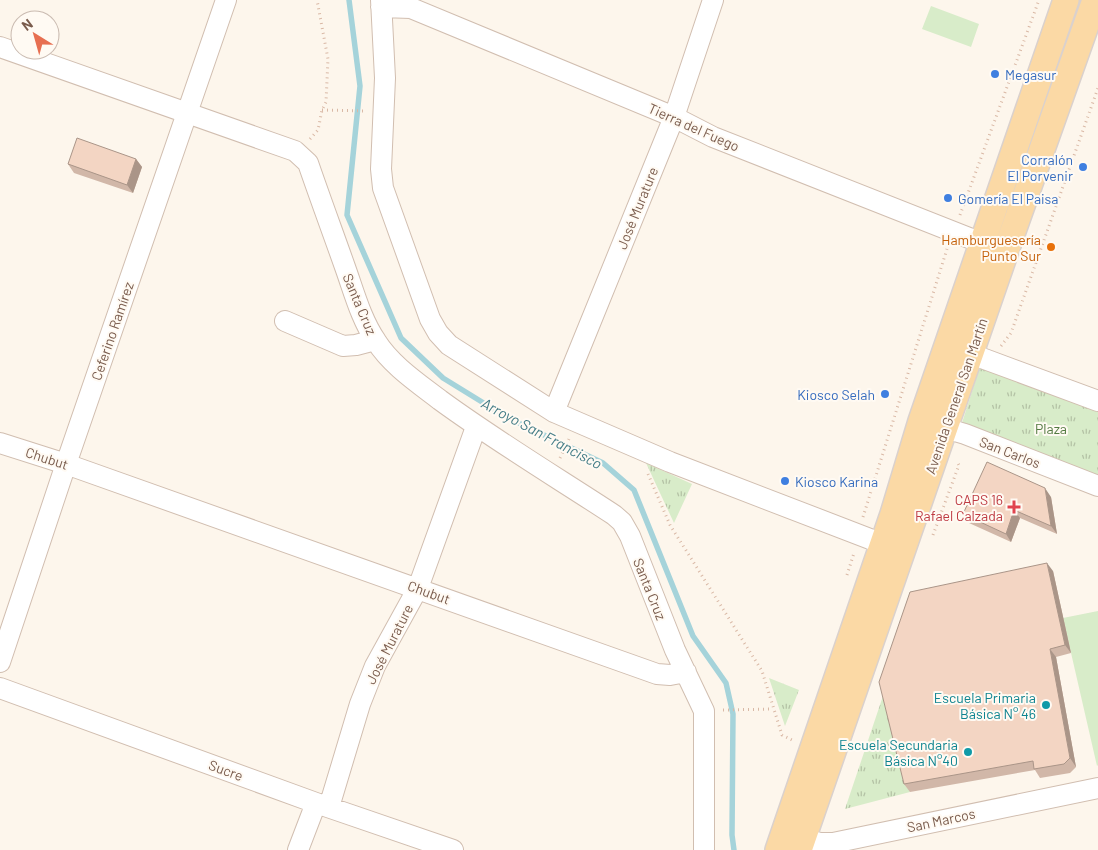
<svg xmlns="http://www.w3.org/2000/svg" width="1098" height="850" font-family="Barlow,sans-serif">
<defs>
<pattern id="park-tufts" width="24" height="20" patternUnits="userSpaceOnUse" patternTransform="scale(1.25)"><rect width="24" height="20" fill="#d8ecc9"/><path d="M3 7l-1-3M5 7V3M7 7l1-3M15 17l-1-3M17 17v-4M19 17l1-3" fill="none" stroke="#b4c2a5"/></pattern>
</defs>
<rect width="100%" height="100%" fill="#fdf6ec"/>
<!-- grass -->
<path fill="#d8ecc9" d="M931,6L979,24L971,47L922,29Z
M1098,611V765L1097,766L1063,618Z"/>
<!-- park -->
<path fill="url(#park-tufts)" d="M980,366L1098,412V481L961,426Z
M646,463L692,484L674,523Z
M769,678L799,690L785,726Z
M885,690L910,792L845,809Z"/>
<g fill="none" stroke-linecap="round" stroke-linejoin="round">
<!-- stream -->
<path stroke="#a5d3da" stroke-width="5.5" d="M349,0L360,86L347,215L401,338L443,378L508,418L603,463L634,490L693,636L726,683L733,714L732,835L734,850"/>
<!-- minor casing -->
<g stroke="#d1beb0" stroke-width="22">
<path id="minor" d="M381,0L385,78L381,169L383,188L430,319L438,333L449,345L554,412L670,462L896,549
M381,7L411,8L674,117L713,137L997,249
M0,47L295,151L308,163C320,198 333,233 345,267C354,292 361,319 376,341C391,365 418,383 440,400C496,441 556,477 614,515L622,522L630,536L675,650L704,711V850
M285,321L343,346L356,345L375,340
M971,354L1098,401
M554,412L674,117L713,0
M931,424L965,434L1098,486
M0,443L66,464L657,674L670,675L686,672
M0,662L66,464L226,0
M0,688L316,803L453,850
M329,807L360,704L375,666L418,588L476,427
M789,837L821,843H833L1098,788
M298,850L316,803"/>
</g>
<!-- major casing -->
<g stroke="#dad1cd" stroke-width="28">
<path id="major" d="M778,850L893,514L921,421L1066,0
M799,850L1007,248L1095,0"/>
</g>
<!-- path -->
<path stroke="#d9b8a5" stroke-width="3" stroke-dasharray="1 4" stroke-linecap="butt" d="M322,110L366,111
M310,139L318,130L322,110L326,102L328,59L317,0
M960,215L1039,0
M1001,346L1011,333L1098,88
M560,458L569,439
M648,474L670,525L762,671L782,735L792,740
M863,517L947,249
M933,535L959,465L957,461
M847,575L854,553
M723,710L773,709"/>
<!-- minor -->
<use href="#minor" stroke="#fff" stroke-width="20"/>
<!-- major -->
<use href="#major" stroke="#fbd9a5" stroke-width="25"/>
</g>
<!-- wall -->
<path fill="#d1b7a8" d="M136,159L142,167L133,193L74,173L68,164Z
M1051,497L1057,534L1020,518L1011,542L969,523L963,514Z
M1053,571L1071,653L1056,657L1076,767L1070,773L1040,778L1035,770L910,792L904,784Z"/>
<!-- shaded-wall -->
<path fill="#aa9588" d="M136,159L142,167L133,193L127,185Z
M1045,488L1051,497L1057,534L1051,526Z
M1014,510L1020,518L1011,542L1006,534Z
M1047,563L1053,571L1071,653L1065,645Z
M1050,649L1056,657L1076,767L1070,758Z"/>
<!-- building -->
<path fill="#f3d5c3" stroke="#aa9588" d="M77,138L136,159L127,185L68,164Z
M987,462L1045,488L1051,526L1014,510L1006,534L963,514Z
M1047,563L1065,645L1050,649L1070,758L1064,764L1034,769L1033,761L904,784L879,682L910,592Z"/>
<!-- markers -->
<g fill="#3f7fe0" stroke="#fffaf3" stroke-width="2">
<circle cx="995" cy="74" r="5"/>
<circle cx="1083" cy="167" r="5"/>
<circle cx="948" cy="198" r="5"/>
<circle cx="885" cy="394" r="5"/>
<circle cx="785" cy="481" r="5"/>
</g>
<circle fill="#e8710a" stroke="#fffaf3" stroke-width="2" cx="1051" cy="247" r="5"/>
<path fill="#e0444e" stroke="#fffaf3" stroke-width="2" d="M1011.5 499.5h5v5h5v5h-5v5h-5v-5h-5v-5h5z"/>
<g fill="#0f9aa8" stroke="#fffaf3" stroke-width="2">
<circle cx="1046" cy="705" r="5"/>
<circle cx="968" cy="752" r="5"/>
</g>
<g text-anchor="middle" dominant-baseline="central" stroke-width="4" stroke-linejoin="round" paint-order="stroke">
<!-- shop labels -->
<g font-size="14" fill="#366cbe" stroke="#fffaf3" text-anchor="start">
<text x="1005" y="74">Megasur</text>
<text x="1073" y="159" text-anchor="end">Corralón<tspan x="1073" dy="16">El Porvenir</tspan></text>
<text x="958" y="198">Gomería El Paisa</text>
<text x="875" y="394" text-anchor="end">Kiosco Selah</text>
<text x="795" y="481">Kiosco Karina</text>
</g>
<!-- street labels -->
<g font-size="14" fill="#7a5c4d" stroke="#fffaf3">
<text transform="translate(694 127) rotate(24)">Tierra del Fuego</text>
<text transform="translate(637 208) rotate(-68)">José Murature</text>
<text transform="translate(360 304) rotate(67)">Santa Cruz</text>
<text transform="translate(112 331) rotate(-71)">Ceferino Ramírez</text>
<text transform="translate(956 396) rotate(-71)">Avenida General San Martín</text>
<text transform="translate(1010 452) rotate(21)">San Carlos</text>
<text transform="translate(47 458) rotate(18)">Chubut</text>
<text transform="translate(650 589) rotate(68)">Santa Cruz</text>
<text transform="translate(429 592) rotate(20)">Chubut</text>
<text transform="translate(389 644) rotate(-63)">José Murature</text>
<text transform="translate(226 770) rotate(20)">Sucre</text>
<text transform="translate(941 820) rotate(-12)">San Marcos</text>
</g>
<!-- food labels -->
<g font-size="14" fill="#c56008" stroke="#fffaf3" text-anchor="end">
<text x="1041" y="239">Hamburguesería<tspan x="1041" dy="16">Punto Sur</tspan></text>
</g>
<!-- park labels -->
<g font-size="14" fill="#537a41" stroke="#fffaf3">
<text x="1051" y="428">Plaza</text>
</g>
<!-- health labels -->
<g font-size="14" fill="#be3a42" stroke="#fffaf3" text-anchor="end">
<text x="1003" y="499">CAPS 16<tspan x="1003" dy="16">Rafael Calzada</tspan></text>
</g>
<!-- culture labels -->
<g font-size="14" fill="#0d838f" stroke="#fffaf3" text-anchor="end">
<text x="1036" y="697">Escuela Primaria<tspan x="1036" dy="16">Básica N° 46</tspan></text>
<text x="958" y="744">Escuela Secundaria<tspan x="958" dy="16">Básica N°40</tspan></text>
</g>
<!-- water labels -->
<g font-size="15" font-style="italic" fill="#437c86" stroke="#fffaf3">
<text transform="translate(542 433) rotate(28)">Arroyo San Francisco</text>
</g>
</g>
<!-- north arrow -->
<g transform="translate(35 35) rotate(323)"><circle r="24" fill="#fffaf3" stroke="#cabbb1"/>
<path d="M0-4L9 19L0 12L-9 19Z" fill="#e76f51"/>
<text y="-8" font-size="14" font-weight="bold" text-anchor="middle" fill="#7a5c4d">N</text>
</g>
</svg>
